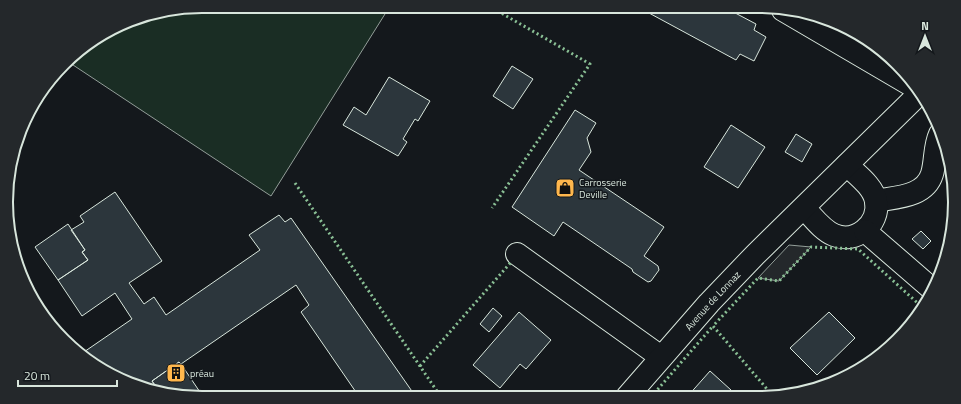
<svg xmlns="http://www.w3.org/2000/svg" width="961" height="404" font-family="'Titillium Web',sans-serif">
<rect width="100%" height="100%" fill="#14181c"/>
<!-- green -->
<path fill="#1a2d24" stroke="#939e99" d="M202,6H390L271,196L67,61L73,54L139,16Z"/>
<!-- parking -->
<path fill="#24282b" stroke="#939e99" d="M789,245L811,247L779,281L758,278Z"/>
<!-- building -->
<path fill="#2c363c" stroke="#d8e6dc" d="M652,6H722L756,24L754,30L766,37L754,61L740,54L736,60L649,13Z
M512,66L533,79L513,109L493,96Z
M389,77L430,101L418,121L415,119L403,139L407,142L398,156L343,125L354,107L366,115Z
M575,110L596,123L587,138L591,152L579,170L664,227L644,256L658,266L659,270L651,281L648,282L633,272L632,269L563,222L554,236L512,207Z
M731,125L765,147L738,188L704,167Z
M796,134L812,144L802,162L785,152Z
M115,192L162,261L129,283L144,304L154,297L166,315L260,250L249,235L279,215L285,222L291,218L416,397L360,398L301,312L309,305L296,285L181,364L179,362L152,381L159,391L139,388L81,354L132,319L115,293L82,316L58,280L88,260L82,252L85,250L71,230L84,222L80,216Z
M68,224L85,250L82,252L88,260L58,280L35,247Z
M921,231L931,241L923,249L912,239Z
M493,308L502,316L489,332L480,324Z
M519,312L551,340L526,369L520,364L500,388L473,365Z
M829,312L855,338L817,375L790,348Z
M179,362L181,364L204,398L159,391L152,381Z
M710,371L731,390L730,392L734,396L687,397Z"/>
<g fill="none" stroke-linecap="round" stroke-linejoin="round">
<!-- minor casing -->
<g stroke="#d8e6dc" stroke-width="24">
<g id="minor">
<path d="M783,10L911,85"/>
<path d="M876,201C896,197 925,197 932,174C936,161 934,147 940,134"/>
<path d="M804,208C813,217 822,230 834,235C855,244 880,225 876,201C873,186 857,175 847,165"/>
<path d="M865,231L932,289"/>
<path d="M517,254L661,357"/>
<path id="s1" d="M627,397L709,303L755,255L919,94"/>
</g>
</g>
<!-- minor -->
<use href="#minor" stroke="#14181c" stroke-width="22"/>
<!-- hedge -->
<path stroke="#8ac095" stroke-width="3" stroke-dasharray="2 3" stroke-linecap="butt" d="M489,6L590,64L492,208
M295,183L441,397
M420,366L512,261
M773,396L713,326L758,278L779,281L811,247L858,249L922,307
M651,397L713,326"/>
</g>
<!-- icons -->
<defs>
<g id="shop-square" transform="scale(1)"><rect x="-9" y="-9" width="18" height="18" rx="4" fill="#ffb74d" stroke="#14181c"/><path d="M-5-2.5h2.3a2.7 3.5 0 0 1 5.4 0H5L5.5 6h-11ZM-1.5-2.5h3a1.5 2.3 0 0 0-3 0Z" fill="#111"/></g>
<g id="building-square" transform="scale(1)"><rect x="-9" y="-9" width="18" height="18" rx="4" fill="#ffb74d" stroke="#14181c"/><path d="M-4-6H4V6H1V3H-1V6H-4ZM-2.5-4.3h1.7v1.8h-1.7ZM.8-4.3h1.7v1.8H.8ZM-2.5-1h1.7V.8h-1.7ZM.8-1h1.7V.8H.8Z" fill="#111"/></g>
</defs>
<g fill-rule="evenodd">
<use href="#shop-square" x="565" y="188"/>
<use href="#building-square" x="176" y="373"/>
</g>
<g text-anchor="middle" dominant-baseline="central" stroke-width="3" stroke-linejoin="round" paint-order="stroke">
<!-- poi labels -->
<g font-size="10" fill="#d8e6dc" stroke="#14181c" text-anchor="start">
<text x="579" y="182">Carrosserie<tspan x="579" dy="12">Deville</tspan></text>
<text x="190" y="373">préau</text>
</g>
<!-- street labels -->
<g font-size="10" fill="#d8e6dc" stroke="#14181c">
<text stroke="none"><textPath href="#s1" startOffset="129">Avenue de Lonnaz</textPath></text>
</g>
</g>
<!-- crop -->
<path d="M0 0H961V404H0ZM202 13H759A189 189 0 0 1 948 202V202A189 189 0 0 1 759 391H202A189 189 0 0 1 13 202V202A189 189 0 0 1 202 13Z" fill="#24282b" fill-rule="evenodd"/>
<path fill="none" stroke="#d8e6dc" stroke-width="2" d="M202 13H759A189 189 0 0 1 948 202V202A189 189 0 0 1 759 391H202A189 189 0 0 1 13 202V202A189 189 0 0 1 202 13Z"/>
<!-- north arrow -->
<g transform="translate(925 36)" stroke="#14181c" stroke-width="3" paint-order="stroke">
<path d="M0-3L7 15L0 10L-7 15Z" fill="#d8e6dc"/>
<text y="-6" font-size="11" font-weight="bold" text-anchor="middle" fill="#d8e6dc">N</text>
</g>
<!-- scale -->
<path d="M18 380v6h99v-6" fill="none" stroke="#d8e6dc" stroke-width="2"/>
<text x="24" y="380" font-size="12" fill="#d8e6dc" stroke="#14181c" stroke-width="3" paint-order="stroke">20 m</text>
</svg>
